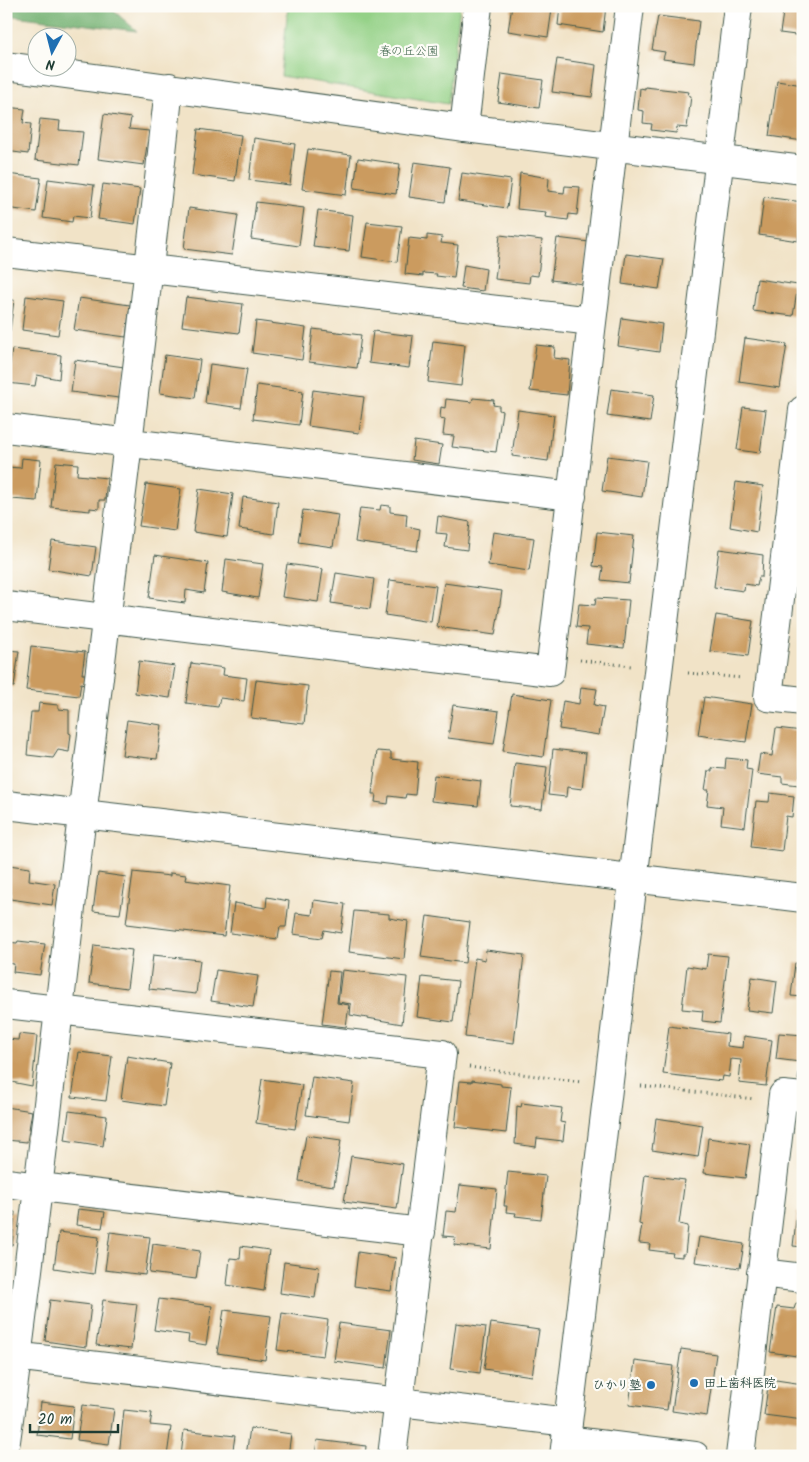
<svg xmlns="http://www.w3.org/2000/svg" width="809" height="1462" font-family="Kalam,'Klee One',sans-serif">
<rect width="100%" height="100%" fill="#fdfcf7"/>
<filter id="ink" filterUnits="userSpaceOnUse"><feTurbulence type="fractalNoise" baseFrequency=".02" numOctaves="2"/><feDisplacementMap in="SourceGraphic" scale="10" xChannelSelector="R" yChannelSelector="G"/><feConvolveMatrix kernelMatrix="1 2 1 2 8 2 1 2 1" color-interpolation-filters="sRGB"/></filter>
<filter id="wash" filterUnits="userSpaceOnUse"><feTurbulence type="fractalNoise" baseFrequency=".0096" numOctaves="4" result="noise"/><feDisplacementMap in="SourceGraphic" scale="20" xChannelSelector="R" yChannelSelector="G"/><feGaussianBlur stdDeviation="1.12" result="paint"/><feColorMatrix in="noise" values="0 0 0 0 0 0 0 0 0 0 0 0 0 0 0 0 0 1.4 0 .05"/><feComposite in="paint" operator="in"/></filter>
<g filter="url(#wash)">
<rect width="100%" height="100%" fill="#f1e3c7"/>
<!-- green -->
<path fill="#94d187" stroke="#5a875e" d="M288,6H460L448,104L281,76Z"/>
<!-- forest -->
<path fill="#77b374" stroke="#4b7854" d="M6,6H108L137,31L6,15Z"/>
<g id="blocks">
<!-- building -->
<path fill="#cb9b5e" d="M512,6L552,9L548,37L508,31Z
M560,6H606L603,32L558,25Z
M784,6H803V36L780,33Z
M658,16L699,21L694,63L663,59L665,52L652,50Z
M557,59L596,65L592,97L552,92Z
M502,74L543,80L539,108L498,102Z
M777,81L803,85V141L769,136Z
M645,87L689,92L688,95L691,96L687,128L677,127L676,133L651,130L652,124L643,123L644,111L638,110L640,88L645,89Z
M6,107L25,109L23,123L31,124L28,154L6,151Z
M104,114L131,118L129,129L149,131L144,165L98,159Z
M40,119L60,121L59,130L83,132L79,165L35,160Z
M198,129L241,135L235,181L192,175Z
M254,138L295,144L290,185L249,180Z
M308,149L351,155L346,195L302,189Z
M358,158L400,164L396,194L354,188Z
M414,162L450,167L445,202L409,197Z
M462,173L511,180L507,208L458,201Z
M520,173L549,178L548,191L564,193L565,186L580,187L577,215L569,214L568,220L545,217L546,212L517,209Z
M6,174L41,178L36,212L6,208Z
M48,179L94,185L90,218L73,216L72,222L43,218Z
M103,184L140,189L135,224L98,219Z
M764,197L803,202L798,241L759,235Z
M256,202L304,208L299,246L251,239Z
M189,208L238,215L232,255L184,249Z
M318,210L353,215L349,251L313,247Z
M367,222L402,226L397,262L362,257Z
M427,235L442,237L441,243L458,245L454,278L436,276L437,274L423,273V276L405,274L409,238L427,240Z
M500,235L542,240L538,276L530,275L529,283L495,279Z
M557,238L589,242L583,284L551,280Z
M626,254L664,259L659,289L622,284Z
M464,265L486,269L483,291L461,288Z
M757,279L798,285L793,316L753,311Z
M26,296L63,301L58,335L22,330Z
M186,297L243,304L239,333L182,326Z
M79,298L130,305L126,337L74,330Z
M6,299L14,300L10,331H6Z
M622,318L662,324L659,352L618,346Z
M256,321L306,328L302,360L252,353Z
M313,329L361,335L357,368L309,362Z
M373,331L413,336L409,368L369,363Z
M745,338L787,344L780,388L739,382Z
M433,341L465,345L461,386L428,382Z
M536,345L555,347L554,358L570,360L567,395L530,391Z
M12,349L61,355L59,379L37,375L35,386L7,383Z
M165,355L200,360L195,398L160,393Z
M75,360L124,367L119,398L71,392Z
M210,364L247,369L241,408L205,403Z
M257,385L303,391L299,425L253,419Z
M611,389L654,395L650,422L607,416Z
M313,390L364,397L359,433L308,426Z
M473,398L494,400L493,405L499,406V410L502,411L496,452L452,447L454,436L443,435L445,419L440,418L441,407L445,408L446,399L472,402Z
M743,407L766,410L760,453L737,450Z
M518,410L554,415L548,461L512,456Z
M414,441L442,445L439,464L412,460Z
M607,456L647,461L642,497L602,491Z
M22,458L41,460L37,501L11,499V505L6,504V467L21,468Z
M56,462L78,464L77,475L107,478L105,500H99V509L90,508V511L51,507Z
M736,482L763,486L757,532L730,527Z
M146,484L181,489L175,531L139,526Z
M199,489L233,494L227,537L193,532Z
M243,497L278,502L274,534L239,529Z
M381,505L390,506V512L407,514L406,526L420,529L417,551L355,542L360,508L380,510Z
M303,510L338,515L333,547L298,542Z
M438,516L470,522L467,550L445,547L447,534L436,533Z
M493,532L534,538L529,571L488,565Z
M597,532L634,536L629,583L601,580L603,567L593,566Z
M52,541L96,547L92,576L48,569Z
M719,549L763,555L762,577H759L757,586L745,584L744,591L714,587Z
M155,555L208,563L204,593L186,590L185,603L149,598Z
M226,559L263,564L258,598L222,592Z
M287,564L323,569L318,602L282,597Z
M336,573L374,579L370,609L331,603Z
M390,580L436,586L431,622L385,615Z
M444,583L502,591L495,635L437,627Z
M596,598L629,600L624,648L586,644L588,628L576,627L579,604L595,605Z
M716,615L753,621L748,656L710,651Z
M31,646L85,652L82,674H85L84,684L81,683L79,696L26,690Z
M802,646H803V672L798,671Z
M6,650L19,651L14,687L6,686Z
M139,661L175,666L170,698L135,693Z
M191,663L224,668L223,675L247,678L244,701L220,698L218,707L186,703Z
M256,680L308,686L304,724L251,718Z
M581,687L597,689L594,705L604,707L599,735L559,729L563,701L579,704Z
M512,694L551,700L543,757L503,751Z
M704,697L752,704L746,742L698,735Z
M39,703L58,705V709L69,710V733L71,734L69,752L58,750L53,758L27,755L31,712H38Z
M453,705L499,711L494,744L448,738Z
M127,720L162,725L157,759L122,755Z
M776,728L803,731L799,785L782,783V777L757,774L760,754L772,756Z
M553,749L586,753L582,789L567,787L566,797L548,795Z
M377,751L391,752V759L418,762L415,795L406,794L405,798L389,796L388,804L375,802L376,794H372Z
M726,758L747,760L746,769L752,770L745,827L721,824L723,807L707,805L709,790H705L708,771H712V768L725,769Z
M515,763L547,767L542,809L510,806Z
M434,775L481,781L478,806L431,801Z
M770,793L794,796L792,817L786,816L782,851L751,847L756,801L769,802Z
M9,865L30,868L29,880L55,884L52,905L10,899L11,892L6,891Z
M133,872L170,876V873L186,875L185,880L230,886L224,936L126,924Z
M98,873L126,877L120,914L93,911Z
M267,897L289,901L286,927H280L278,939L230,933L234,903L266,908Z
M314,900L345,904L341,933L324,930L322,938L293,934L296,913L312,915Z
M354,911L389,914V918L408,921L404,959L349,952Z
M427,916L470,922L465,963L421,957Z
M18,941L45,944L40,975L13,972L14,964L6,963L7,942L17,943Z
M94,945L132,950L127,988L89,983Z
M486,950L524,955L514,1043L465,1037L475,958L485,960Z
M708,954L728,956L720,1023L702,1021L703,1011L682,1009L687,966L706,969Z
M153,955L200,960L196,994L149,989Z
M795,963L803,964V997L791,996Z
M216,970L258,976L253,1007L211,1001Z
M342,970L407,977L402,1024L350,1015L351,1004L338,1002Z
M329,971L340,972L337,1003L349,1005L346,1027L322,1024Z
M422,977L458,981L453,1022L417,1017Z
M752,977L777,981L773,1013L747,1010Z
M669,1026L728,1034L727,1046L743,1048L744,1036L772,1040L766,1086L739,1083L741,1060L731,1059L729,1077L723,1076L722,1081L663,1074Z
M779,1033L803,1035V1081L798,1080L800,1062L776,1059Z
M19,1034L37,1036L32,1086L6,1081V1039L18,1040Z
M79,1052L112,1056L106,1101L72,1097Z
M127,1056L170,1063L164,1106L121,1100Z
M312,1077L354,1083L349,1121L306,1115Z
M262,1079L302,1085L295,1129L256,1123Z
M472,1080L501,1084V1086L511,1087L506,1133L455,1127L460,1081L472,1082Z
M522,1103L562,1108L560,1122L565,1123L563,1141L537,1138L536,1147L515,1144L517,1106L521,1107Z
M6,1107L32,1111L27,1142L6,1140Z
M69,1111L107,1116L103,1146L65,1140Z
M656,1118L703,1125L698,1157L652,1150Z
M306,1135L341,1140L334,1186L299,1181Z
M708,1138L750,1144L745,1178L704,1173Z
M351,1156L403,1164L397,1209L344,1202Z
M508,1172L546,1176L541,1219L515,1216L516,1213L506,1212L507,1206H504Z
M645,1175L685,1180L679,1224L688,1226L685,1254H682V1257L672,1256L673,1253L649,1250L650,1244L639,1243L642,1225L639,1224Z
M460,1185L497,1189L491,1249L454,1245L455,1237L443,1236L446,1211L456,1212Z
M78,1209L105,1212L102,1228L76,1225Z
M6,1211L15,1212L12,1245H6Z
M797,1212L803,1213V1247L793,1246Z
M59,1232L99,1237L94,1274L54,1268Z
M110,1232L150,1237L145,1275L105,1270Z
M699,1237L744,1244L740,1268L695,1262Z
M153,1244L200,1251L196,1279L149,1273Z
M241,1246L269,1250L264,1291L227,1285L230,1258L240,1259Z
M358,1252L396,1258L391,1291L354,1286Z
M284,1262L319,1267L315,1298L280,1293Z
M159,1299L212,1306L206,1345L188,1342L189,1335L154,1330Z
M50,1300L91,1305L86,1347L45,1341Z
M103,1300L137,1304L131,1349L96,1345Z
M796,1303L803,1304V1357L770,1352L777,1307L794,1309Z
M224,1310L271,1316L265,1360L217,1353Z
M282,1313L328,1320L323,1356L277,1350Z
M339,1323L391,1330L386,1368L334,1361Z
M456,1323L486,1327L480,1373L450,1369Z
M491,1323L539,1330L532,1376L484,1369Z
M681,1349L716,1354L707,1416L672,1411Z
M635,1361L673,1366L667,1410L629,1405Z
M769,1379L803,1384V1420L764,1415Z
M41,1402L74,1406L70,1439L37,1435Z
M82,1405L114,1409L109,1444L77,1440Z
M124,1410L152,1413L150,1425L171,1427L167,1456H119Z
M250,1428L291,1434L288,1456H246Z
M184,1430L235,1436L232,1456H181Z
M317,1440L366,1446L365,1456H315Z"/>
</g>
</g>
<g filter="url(#ink)">
<use href="#blocks" fill-opacity="0" stroke="#3e564a" stroke-width="1"/>
<g fill="none" stroke-linecap="round" stroke-linejoin="round">
<!-- minor casing -->
<g stroke="#3e564a" stroke-width="30">
<path id="minor" d="M6,66L464,128L803,170
M464,128L478,6
M6,252L592,321
M803,410L768,697L803,701
M6,428L572,496
M6,606L550,672L630,6
M6,1004L442,1054L392,1456
M6,1183L421,1232
M761,1273L803,1278
M6,1355L568,1422
M566,1440L695,1456
M6,1441C35,1230 57,1019 83,808C112,568 144,328 169,87
M740,1456L783,1095L803,1097"/>
</g>
<!-- tertiary casing -->
<g stroke="#3e564a" stroke-width="30">
<path id="tertiary" d="M6,805L803,898
M564,1456L738,6"/>
</g>
<!-- path -->
<path stroke="#3e564a" stroke-width="3" stroke-dasharray="1 4" stroke-linecap="butt" d="M580,660L631,666
M688,673L742,678
M469,1067L581,1082
M641,1086L755,1099"/>
<!-- minor -->
<use href="#minor" stroke="#fff" stroke-width="28"/>
<!-- tertiary -->
<use href="#tertiary" stroke="#fff" stroke-width="28"/>
</g>
</g>
<!-- markers -->
<g fill="#1f6fb2" stroke="#fdfcf7" stroke-width="2">
<circle cx="694" cy="1383" r="5"/>
<circle cx="651" cy="1385" r="5"/>
</g>
<g text-anchor="middle" dominant-baseline="central" stroke-width="4.5" stroke-linejoin="round" paint-order="stroke">
<!-- park labels -->
<g font-size="12" fill="#3c6249" stroke="#fdfcf7">
<text x="409" y="51">春の丘公園</text>
</g>
<!-- poi labels -->
<g font-size="12" font-weight="bold" fill="#1f3d34" stroke="#fdfcf7" text-anchor="start">
<text x="704" y="1383">田上歯科医院</text>
<text x="641" y="1385" text-anchor="end">ひかり塾</text>
</g>
</g>
<!-- margin -->
<rect width="809" height="1462" fill="none" stroke="#fdfcf7" stroke-width="25"/>
<!-- north arrow -->
<g transform="translate(52 52) rotate(187)"><circle r="24" fill="#fdfcf7" stroke="#a4b0a9"/>
<path d="M0-4L9 19L0 12L-9 19Z" fill="#1f6fb2"/>
<text y="-8" font-size="14" font-weight="bold" text-anchor="middle" fill="#1f3d34">N</text>
</g>
<!-- scale -->
<path d="M30 1424v8h88v-8" fill="none" stroke="#1f3d34" stroke-width="2.5"/>
<text x="38" y="1424" font-size="15" fill="#1f3d34" stroke="#fdfcf7" stroke-width="4" paint-order="stroke">20 m</text>
</svg>
